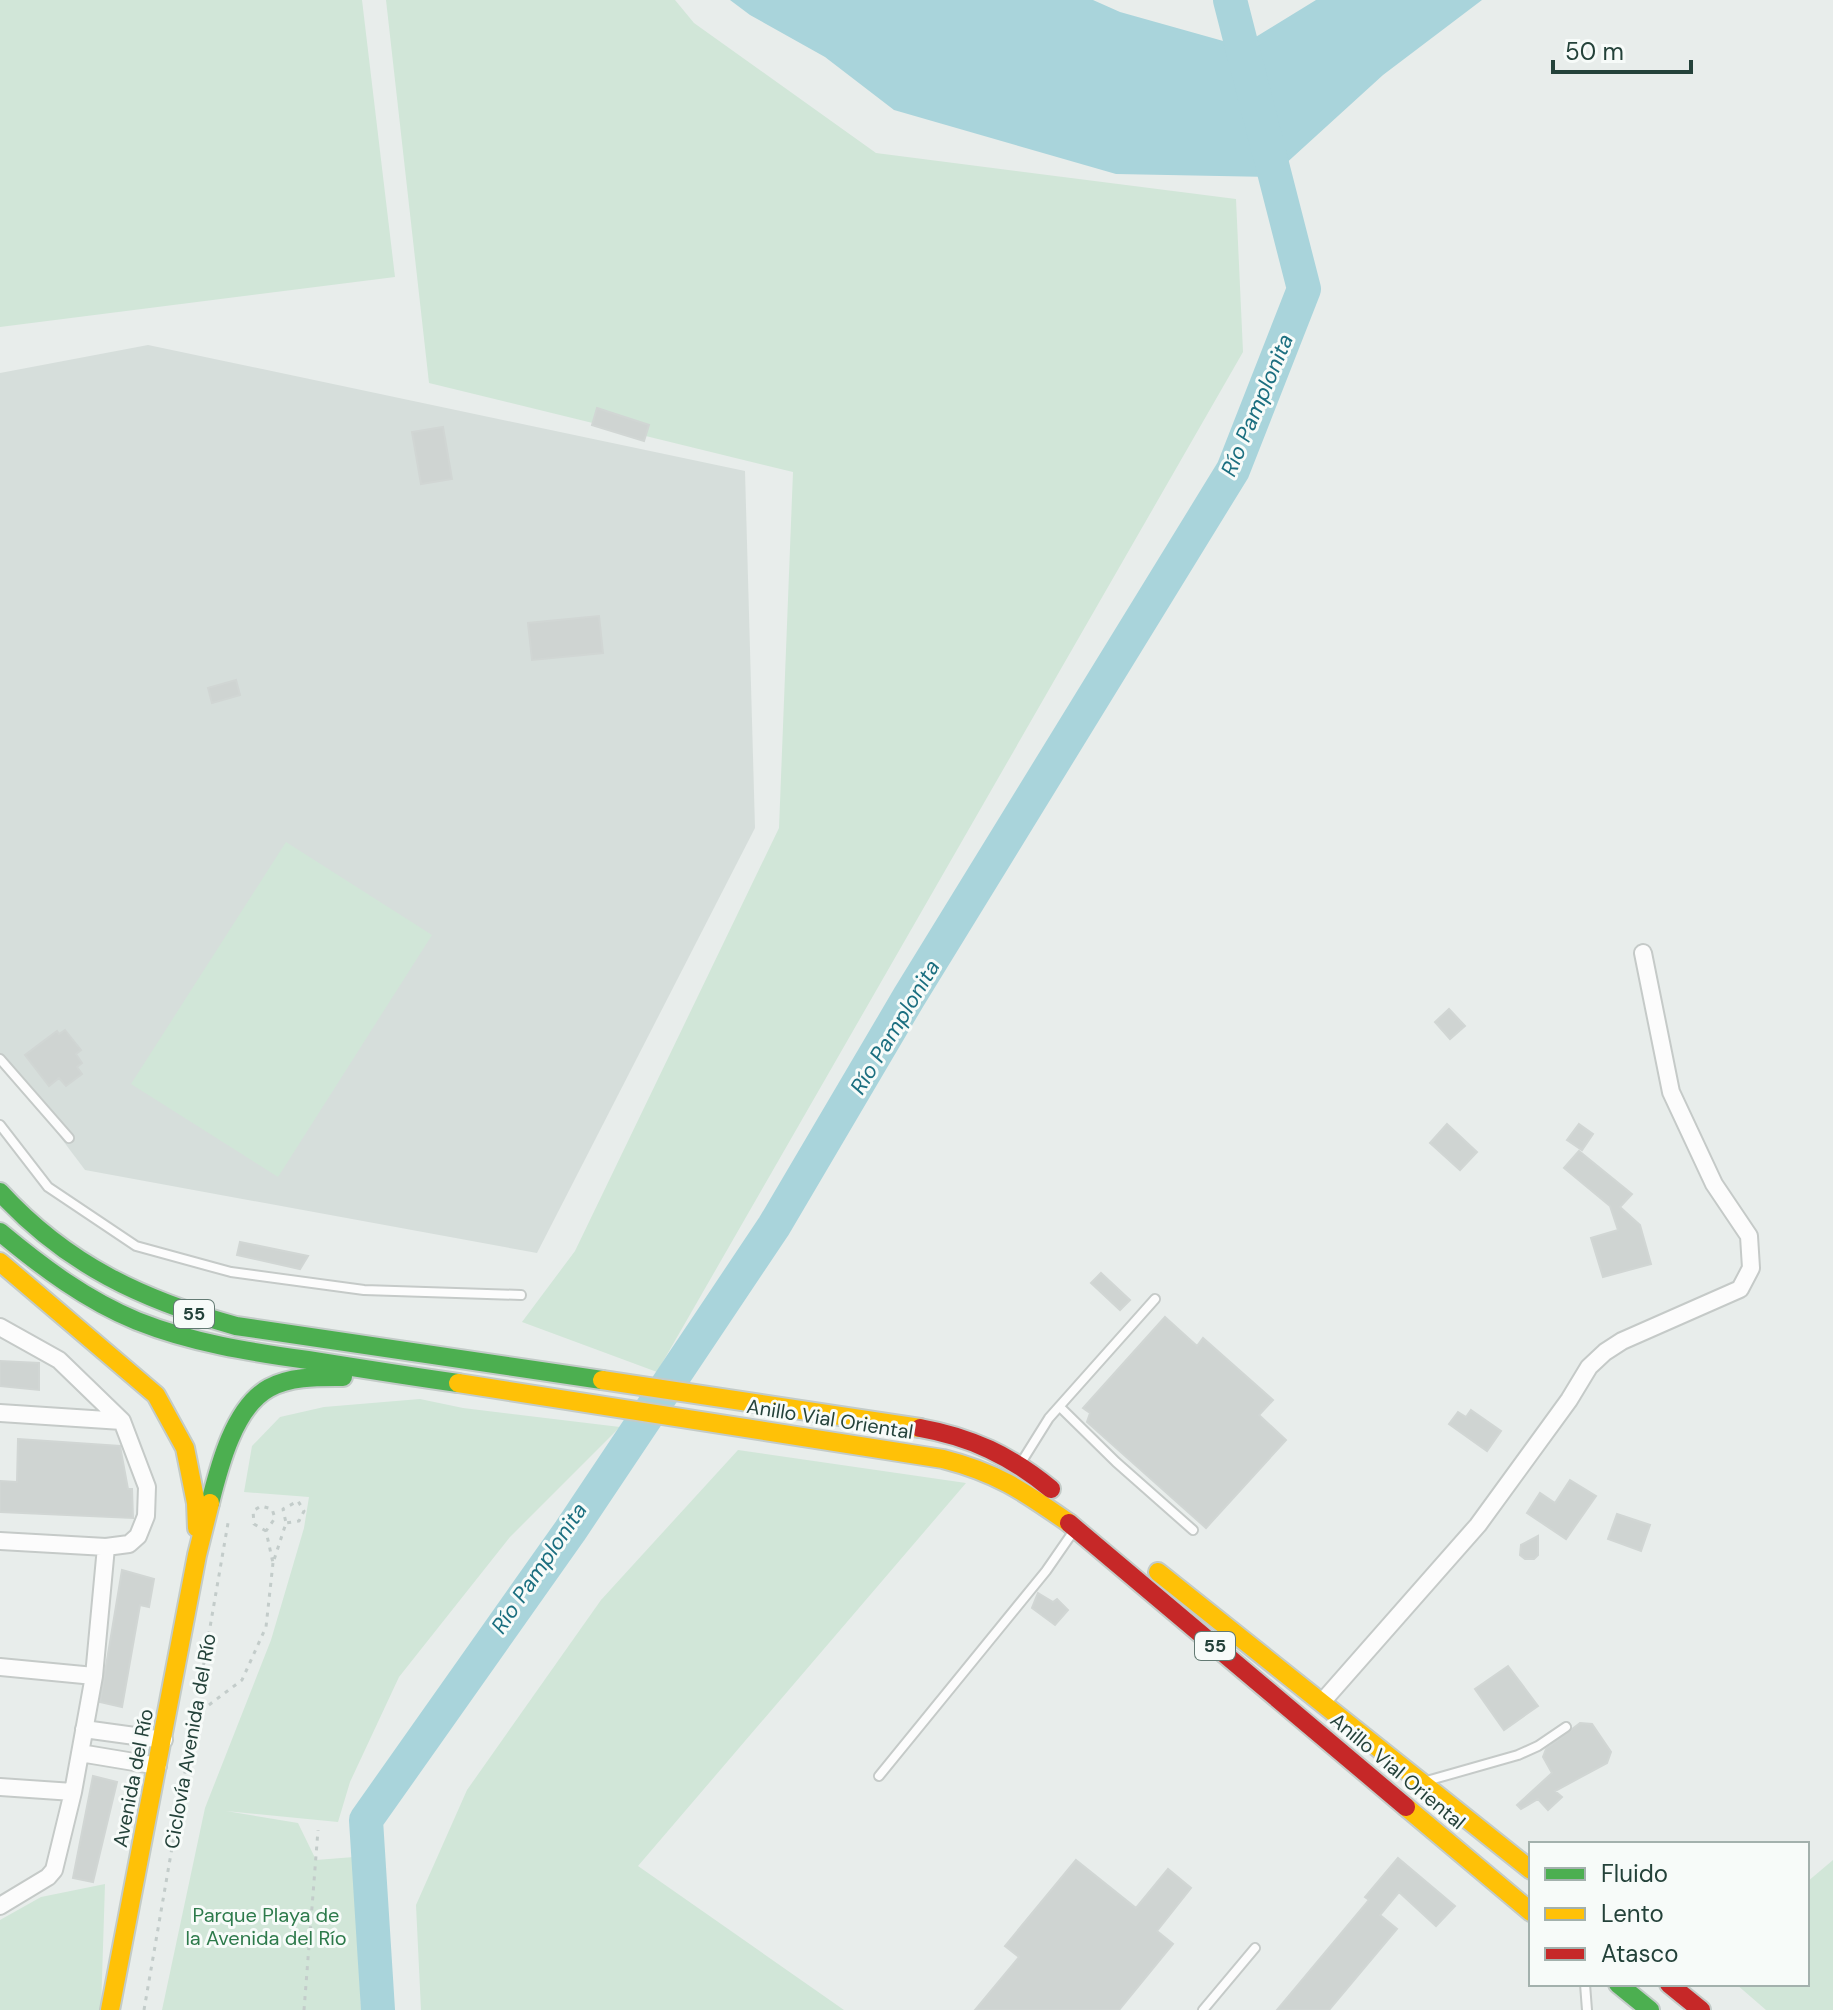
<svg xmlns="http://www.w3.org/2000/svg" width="1833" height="2010" font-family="'DM Sans',sans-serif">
<rect width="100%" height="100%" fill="#e8edeb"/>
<!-- built -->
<path fill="#d6dedb" d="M148,345L745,471L755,828L537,1253L85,1170L0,1057V373Z"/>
<!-- green -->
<path fill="#d1e6d8" d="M0,0H362L395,277L0,327Z
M386,0H675L694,23L876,153L1236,199L1243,352L657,1372L522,1322L575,1251L779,828L793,472L429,383Z
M286,842L432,935L278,1177L131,1084Z
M420,1399L463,1408L620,1427L510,1537L399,1677L350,1782L338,1822L226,1811L298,1823L316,1860L354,1857L361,2010H162L205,1808L271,1640L304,1528L309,1497L244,1492L252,1446L280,1417L324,1407Z
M738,1450L966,1483L638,1866L844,2010H421L416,1905L467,1790L601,1600Z
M1833,1860V2010H1766L1736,1984H1807V1882Z
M105,1884L101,2010H0V1920L41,1897Z"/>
<!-- water -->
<path fill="#a9d4db" d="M730,0H1093L1120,12L1241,46L1316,0H1482L1383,75L1271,177L1116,174L894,110L825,57L750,15Z"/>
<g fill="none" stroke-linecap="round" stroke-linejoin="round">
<!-- river -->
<path stroke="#a9d4db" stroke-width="34" d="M378,2010L366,1820L570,1531L774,1226L909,997L1233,470L1304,289L1230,0"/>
</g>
<!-- building -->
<path fill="#cfd4d2" stroke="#d1d6d4" stroke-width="2" d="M597,408L649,425L644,441L592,425Z
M443,427L452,479L421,484L412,432Z
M599,616L603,653L532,660L528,623Z
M236,680L240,695L212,703L208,688Z
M1449,1009L1465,1026L1450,1039L1435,1022Z
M65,1030L81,1050L76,1054L82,1063L77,1067L82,1074L66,1086L59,1078L49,1086L25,1055L57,1031L59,1034Z
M1447,1124L1477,1152L1460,1170L1430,1143Z
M1579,1124L1593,1134L1582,1150L1567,1140Z
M1579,1151L1632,1194L1620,1207L1640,1225L1651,1264L1603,1277L1591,1238L1618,1230L1610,1206L1564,1168Z
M240,1242L308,1256L300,1269L237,1255Z
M1101,1273L1130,1300L1120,1310L1091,1283Z
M1165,1317L1197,1346L1203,1338L1273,1400L1259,1415L1286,1440L1206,1528L1087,1422L1090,1413L1083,1408Z
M0,1361L39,1363V1390L0,1386Z
M1471,1410L1501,1431L1487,1451L1449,1424L1458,1412L1466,1417Z
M18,1439L120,1446L128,1489H132L133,1518L0,1512V1481L17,1482Z
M1570,1480L1596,1496L1566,1539L1527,1513L1540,1493L1555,1503Z
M1617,1514L1650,1525L1641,1551L1608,1539Z
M1538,1536V1555L1534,1559H1525L1520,1555L1521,1545Z
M122,1570L154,1579L149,1607L140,1605L122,1707L100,1702Z
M1038,1593L1053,1602L1057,1599L1068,1610L1055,1625L1032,1608Z
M1508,1666L1538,1706L1504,1730L1475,1689Z
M1580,1723L1592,1724L1611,1752L1607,1763L1555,1791L1562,1797L1548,1810L1538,1799L1521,1809L1517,1805L1552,1773L1543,1757L1546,1749Z
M93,1776L117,1782L93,1882L73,1878Z
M1398,1858L1455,1906L1436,1926L1399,1892L1380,1915L1397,1929L1329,2010H1277L1369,1900L1365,1897Z
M1076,1860L1136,1908L1168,1869L1191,1888L1157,1931L1173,1944L1119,2010H975L1019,1957L1005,1946Z"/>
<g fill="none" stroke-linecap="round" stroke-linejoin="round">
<!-- lane casing -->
<g stroke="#c5cac8" stroke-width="12">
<path id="lane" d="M0,1059L69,1138
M0,1125L48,1187L136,1246L231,1272L364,1290L521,1295
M1060,1407L1116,1462L1193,1530
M1024,1458L1049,1418L1155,1299
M879,1776L1046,1571L1073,1532
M1430,1780L1518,1755L1538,1746L1566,1727
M1585,1984L1587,2010
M1203,2010L1255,1948"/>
</g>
<!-- street casing -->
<g stroke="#c5cac8" stroke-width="20">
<path id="street" d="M0,1327L59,1360L122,1421L147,1487L146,1516L138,1536L129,1544L106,1547L94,1676L73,1792L54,1870L48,1877L0,1906
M0,1413L122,1421
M0,1541L106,1547
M0,1667L94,1676
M1323,1701L1478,1525L1569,1400L1589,1367L1605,1352L1622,1341L1740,1289L1751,1268L1749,1236L1714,1184L1671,1092L1643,953
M84,1729L164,1740
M80,1753L158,1766
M0,1787L73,1792"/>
</g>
<!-- fast casing -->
<g stroke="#c3cbc8" stroke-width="22">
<path id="fast" d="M0,1192C67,1265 143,1300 236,1326L602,1380
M0,1232C42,1267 86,1300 137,1321C192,1343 250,1352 308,1360C358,1368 408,1376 458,1383
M210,1503C219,1467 234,1407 269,1388C291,1376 319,1377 343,1377
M1618,1984L1650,2010"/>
</g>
<!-- slow casing -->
<g stroke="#c3cbc8" stroke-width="22">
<path id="slow" d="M0,1262L156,1395L185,1448L196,1503L197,1528
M602,1380L920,1428
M458,1383L943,1459C998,1473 1023,1491 1069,1523
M1158,1572L1531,1870
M1406,1807L1531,1912
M110,2010L197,1555L210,1503"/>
</g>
<!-- jam casing -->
<g stroke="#c3cbc8" stroke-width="22">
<path id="jam" d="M920,1428C971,1437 1011,1456 1051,1489
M1069,1523L1406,1807
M1669,1984L1701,2010"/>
</g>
<!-- path -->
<path stroke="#c3ccca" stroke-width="3" stroke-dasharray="4 6" stroke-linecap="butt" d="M266,1531L254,1524L253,1511L261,1506L272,1509L275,1518L266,1531L273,1563L286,1523L283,1509L298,1501L304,1511L299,1521L286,1523
M193,1717L242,1680L266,1627L273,1563
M144,2010L228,1523
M304,2010L318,1830"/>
<!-- lane -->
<use href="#lane" stroke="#fcfcfc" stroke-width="8"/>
<!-- street -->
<use href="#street" stroke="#fcfcfc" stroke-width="16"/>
<!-- fast -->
<use href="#fast" stroke="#4caf50" stroke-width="18"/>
<!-- slow -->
<use href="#slow" stroke="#ffc107" stroke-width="18"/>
<!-- jam -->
<use href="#jam" stroke="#c62828" stroke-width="18"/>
</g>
<g text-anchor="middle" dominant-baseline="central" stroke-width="6" stroke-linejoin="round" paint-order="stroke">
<!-- shield labels -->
<g fill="#f7fbf9" stroke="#637a73" stroke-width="2">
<rect x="174" y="1300" width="40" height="28" rx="6"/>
<rect x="1195" y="1632" width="40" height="28" rx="6"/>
</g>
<g font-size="18" font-weight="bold" fill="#24423a">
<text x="194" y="1314">55</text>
<text x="1215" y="1646">55</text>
</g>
<!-- street labels -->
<g font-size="20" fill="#24423a" stroke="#f7fbf9">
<text transform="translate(830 1419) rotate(9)">Anillo Vial Oriental</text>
<text transform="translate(190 1741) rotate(-80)">Ciclovía Avenida del Río</text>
<text transform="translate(1398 1771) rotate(40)">Anillo Vial Oriental</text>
<text transform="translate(133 1778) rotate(-79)">Avenida del Río</text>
</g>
<!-- park labels -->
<g font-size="20" fill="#2d7a4b" stroke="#f7fbf9">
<text x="266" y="1915">Parque Playa de<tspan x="266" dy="23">la Avenida del Río</tspan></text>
</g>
<!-- water labels -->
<g font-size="22" font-style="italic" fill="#1c6f80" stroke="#f7fbf9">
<text transform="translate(1257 405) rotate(-67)">Río Pamplonita</text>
<text transform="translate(895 1027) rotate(-59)">Río Pamplonita</text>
<text transform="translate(539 1568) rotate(-56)">Río Pamplonita</text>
</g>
</g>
<!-- legend -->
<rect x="1529" y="1842" width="280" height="144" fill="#f7fbf9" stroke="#a3b1ad" stroke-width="2"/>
<rect x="1545" y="1868" width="40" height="12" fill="#4caf50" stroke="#a3b1ad" stroke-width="2"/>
<text x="1601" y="1882" font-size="24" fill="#24423a">Fluido</text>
<rect x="1545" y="1908" width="40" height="12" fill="#ffc107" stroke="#a3b1ad" stroke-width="2"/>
<text x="1601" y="1922" font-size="24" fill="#24423a">Lento</text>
<rect x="1545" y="1948" width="40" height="12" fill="#c62828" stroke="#a3b1ad" stroke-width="2"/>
<text x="1601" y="1962" font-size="24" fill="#24423a">Atasco</text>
<!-- scale -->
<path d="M1553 60v12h138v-12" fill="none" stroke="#24423a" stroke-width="4"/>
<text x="1565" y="60" font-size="24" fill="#24423a" stroke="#f7fbf9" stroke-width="6" paint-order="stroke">50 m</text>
</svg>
